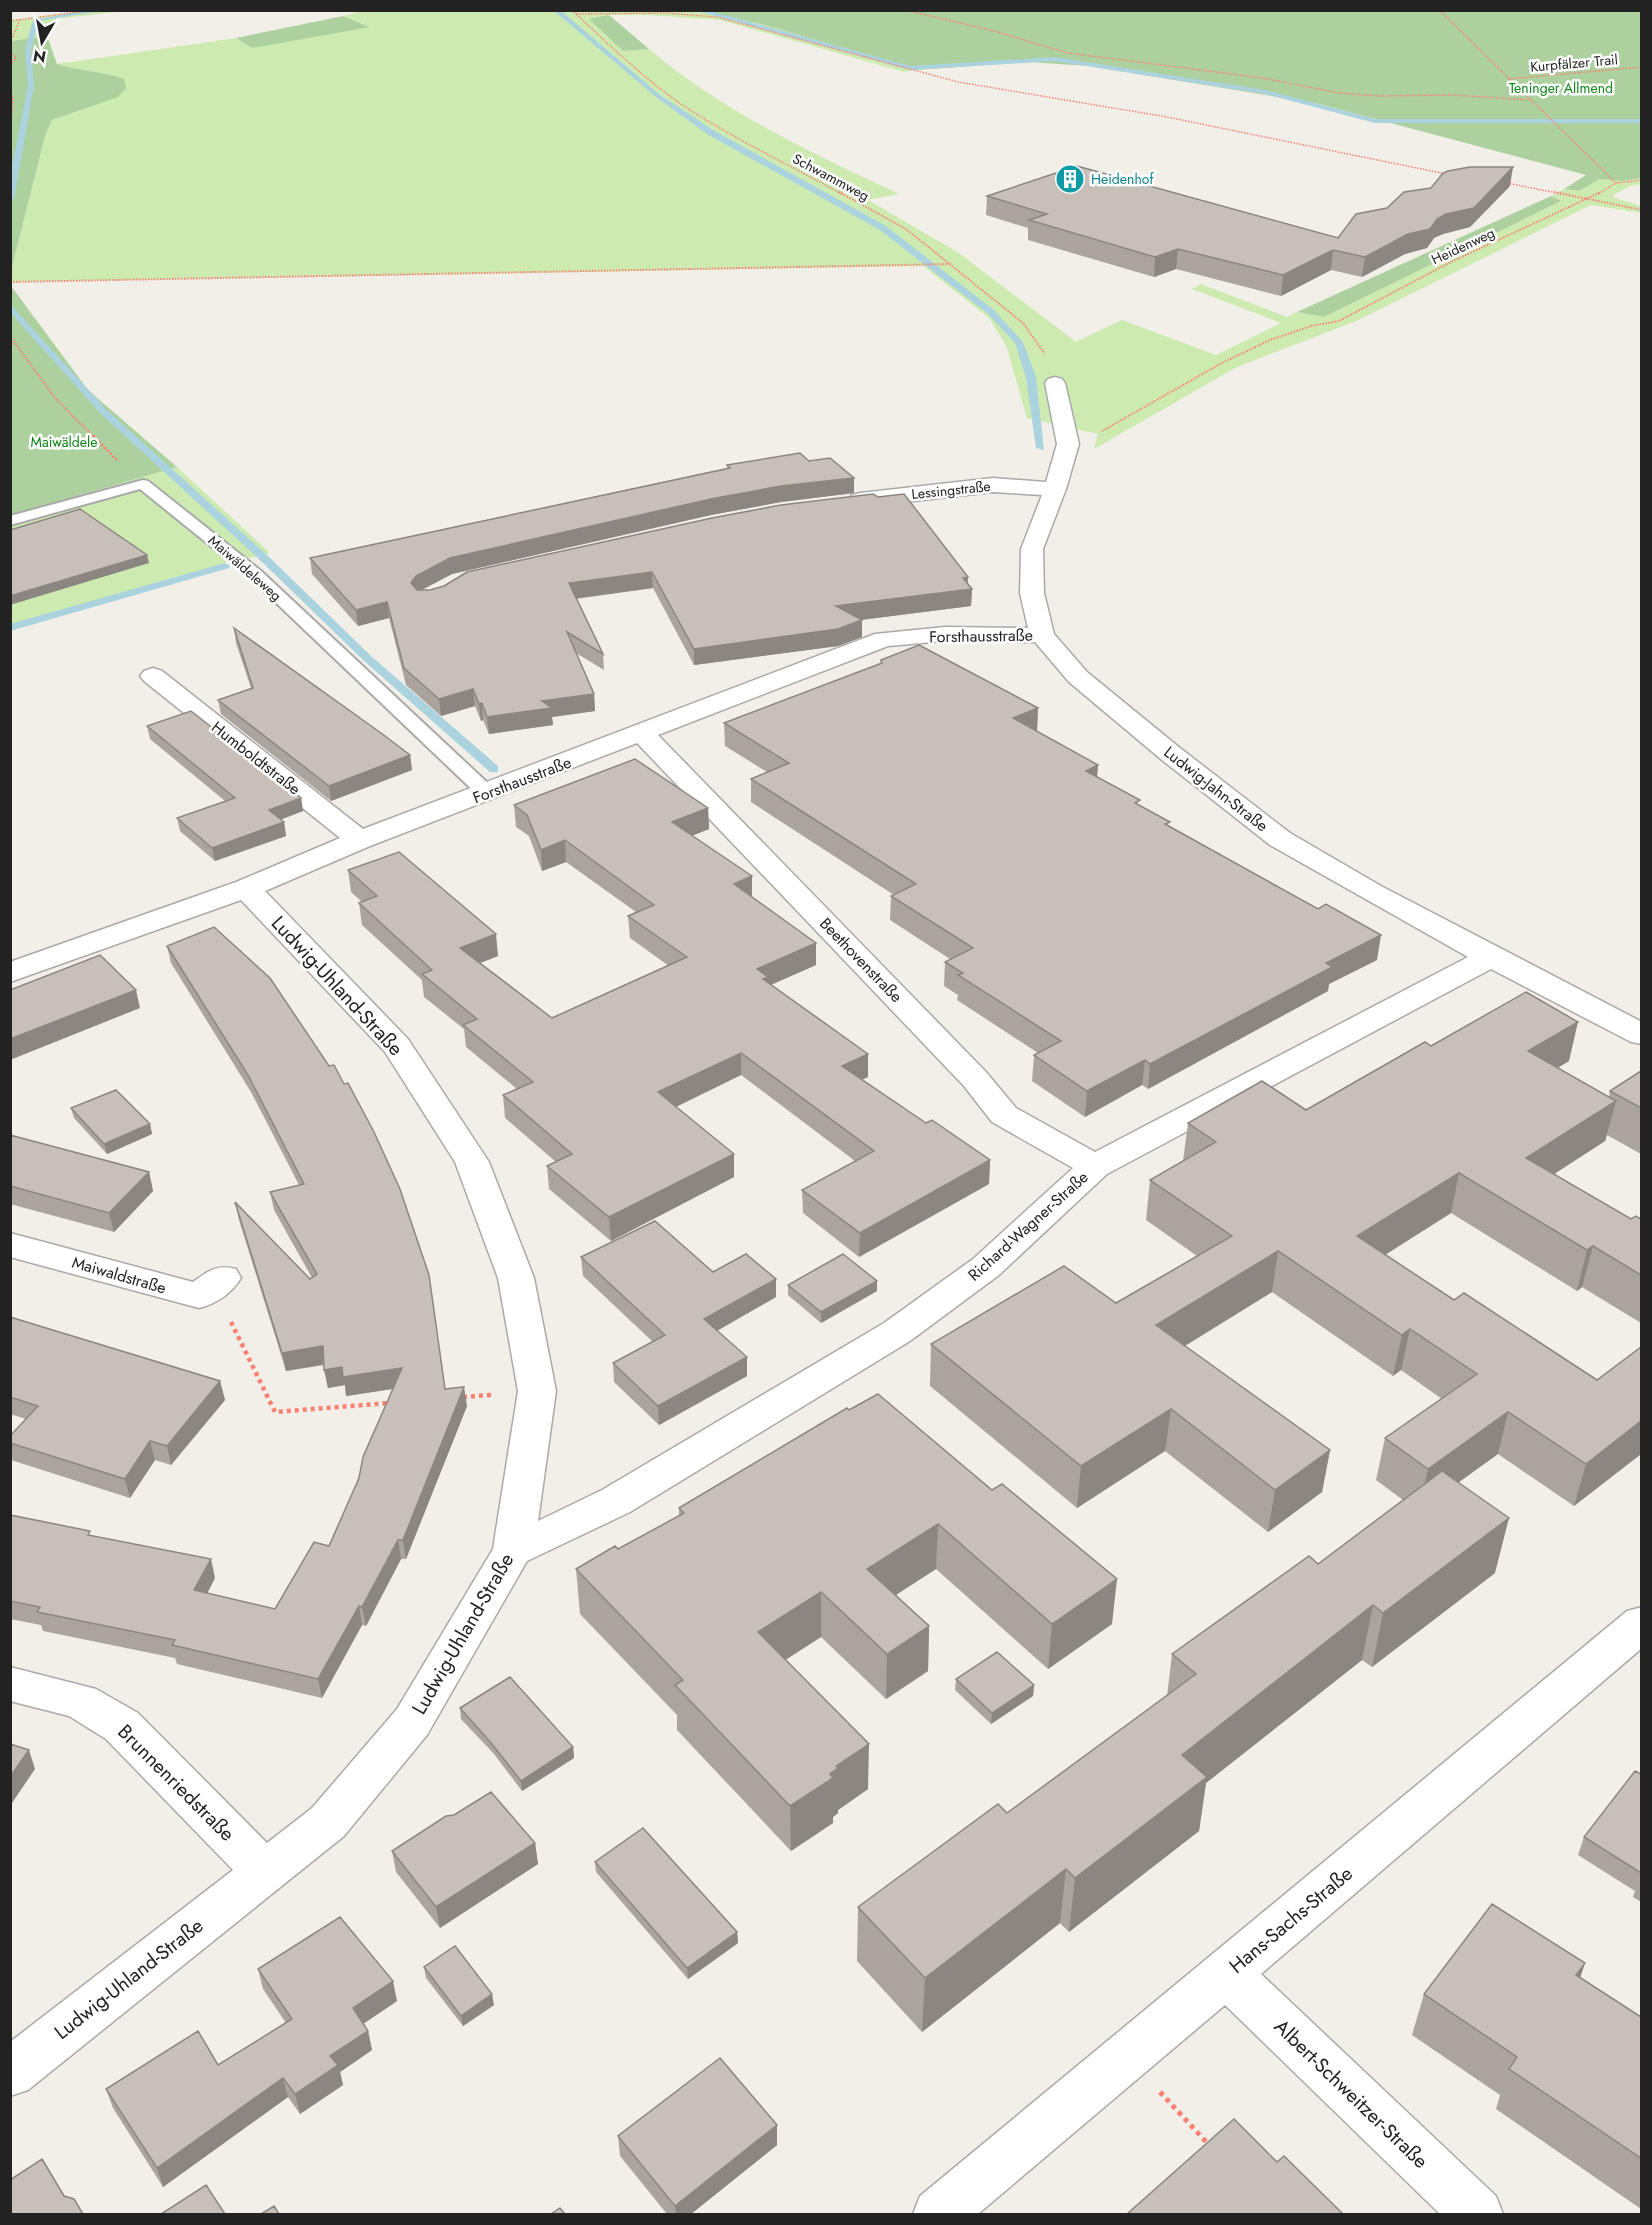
<svg xmlns="http://www.w3.org/2000/svg" width="1652" height="2225" font-family="Jost,sans-serif">
<rect width="100%" height="100%" fill="#f2efe9"/>
<!-- grass -->
<path fill="#cdebb0" d="M599,10L705,11L772,27L915,70L904,72L720,20L648,15H609L623,51L649,49C723,112 812,153 899,194L868,200L959,253L1076,342L1122,320L1216,355L1281,323L1192,289L1201,284L1287,317L1297,312L1324,317L1561,201L1551,196L1564,189L1579,191L1600,179L1622,181L1641,178V184L1630,186L1613,195L1615,198L1641,206V213L1591,205L1356,321L1237,367L1094,449L1098,434L1027,418L1006,345L989,318L923,266L11,282V271L45,136L52,120L95,105L123,79C102,71 79,71 57,64L236,38L252,48L369,26L343,16L362,11Z
M84,11H123L56,19L46,24L47,36L11,41V20Z
M177,467L270,553L222,564L11,625V515Z"/>
<!-- forest -->
<path fill="#add19e" d="M705,11H1641V178L1622,181L1600,179L1579,191L1564,189L1586,175L1315,103L1089,66L1028,62L915,70L772,27Z
M609,15L649,49L623,51L589,19Z
M343,16L370,27L252,48L236,38Z
M47,36L57,64C79,71 102,71 124,79L126,88L118,97L52,120L45,136L11,271V41Z
M1551,196L1561,201L1324,317L1297,312Z
M11,286L88,390L177,467L11,515Z"/>
<g fill="none" stroke-linecap="round" stroke-linejoin="round">
<!-- stream -->
<path fill="#aad3df" fill-rule="evenodd" d="M87,10H106L39,21L31,49L34,86L14,199L10,201V176L28,86L25,49L33,20Z
M553,10H560L660,95L713,130L886,226L994,310L1023,342L1036,377L1044,450L1036,448L1026,377L1015,343L988,314L880,230L707,134L656,97Z
M694,10H706L910,66L1054,57L1265,90L1375,119H1642V123H1375L1265,94L1054,61L910,70Z
M10,304L107,410L268,556L371,656L498,766V772H490L363,660L260,560L101,414L10,312Z
M225,563L230,566L229,568L10,631V624Z"/>
<!-- service casing -->
<g stroke="#a9a9a9" stroke-width="4">
<path id="service" d="M143,480L148,481L261,571L494,789L496,793L494,797H480L249,577L140,489L10,525V516Z"/>
</g>
<!-- minor casing -->
<g stroke="#a9a9a9" stroke-width="3">
<path id="minor" d="M1055,377L1062,379L1065,383L1079,444L1066,489L1043,549L1044,593L1054,634L1087,672L1180,748L1290,833L1381,886L1642,1022V1044L1631,1042L1491,969L1107,1174L999,1275L910,1341L630,1512L527,1561L427,1735L344,1836L28,2090L10,2096V2042L233,1870L106,1739L69,1716L10,1701V1667L96,1689L138,1713L267,1843L312,1808L397,1709L493,1549L518,1391L498,1278L455,1162L385,1052L241,900L10,982V962L236,882L340,838L144,681L140,676L144,671L153,668L162,671L363,829L875,634L945,627L1028,628L1020,593L1021,549L1042,495L993,492L860,507L852,505L849,500L852,495L860,493L993,478L1046,482L1057,444L1045,383L1048,379ZM945,641L1035,642L1069,682L1162,760L1270,845L1468,957L1095,1152L1016,1108L986,1072L658,735L888,646ZM637,743L964,1086L992,1122L1073,1168L973,1259L884,1323L602,1490L538,1521L556,1391L534,1278L489,1162L408,1039L265,891L370,846Z
M10,1233L193,1282C208,1271 217,1264 236,1269L241,1278C232,1293 216,1304 199,1308L10,1257Z
M1642,1607V1648L1261,1974L1496,2196L1503,2214H1440L1225,2005L978,2214H913L920,2196L1627,1611Z"/>
</g>
<!-- path-far4 -->
<path stroke="#fa8072" stroke-width="1.5" stroke-dasharray="1.5 1.5" stroke-linecap="butt" d="M572,10C609,45 647,82 690,110C739,141 791,166 842,194
M905,10L994,31L1068,53L1263,78L1339,93L1379,96L1453,95L1530,100
M1439,10L1616,183
M576,14L666,13L717,17L958,82L1167,117L1446,174
M10,21L93,10
M10,43L20,20
M10,53L16,58L10,65
M1509,79L1642,67
M10,84L13,99L10,137
M1507,183L1562,194
M1598,194L1616,183L1642,180"/>
<!-- path-far3 -->
<path stroke="#fa8072" stroke-width="2" stroke-dasharray="1.5 1.5" stroke-linecap="butt" d="M839,192L906,229L1023,323L1045,354
M1554,192L1642,210
M10,282L951,264
M10,336L55,398L94,437
M1102,431L1220,364L1270,340L1311,326L1339,321L1449,263L1601,192"/>
<!-- path-far2 -->
<path stroke="#fa8072" stroke-width="3" stroke-dasharray="2 2" stroke-linecap="butt" d="M93,436L118,461"/>
<!-- path-far1 -->
<path stroke="#fa8072" stroke-width="4.5" stroke-dasharray="4 4" stroke-linecap="butt" d="M231,1322L275,1412L389,1403
M463,1397L491,1395"/>
<!-- path -->
<path stroke="#fa8072" stroke-width="5" stroke-dasharray="4.5 4.5" stroke-linecap="butt" d="M1160,2092L1210,2146"/>
<!-- service -->
<use href="#service" fill="#fff" fill-rule="evenodd"/>
<!-- minor -->
<use href="#minor" fill="#fff" fill-rule="evenodd"/>
</g>
<!-- wall -->
<path fill="#aba49e" d="M1510,186L1470,227L1443,234L1434,238L1427,248L1405,254L1362,277L1331,270L1281,296L1176,269L1154,277L1028,240V228L986,215L987,196L1338,238Z
M809,461L854,478V493L781,502L711,515L452,574L421,590H430L712,518L968,577L967,584L972,589L971,606L861,620L862,637L838,646L694,665L653,588L576,599L603,654L604,670L576,653L594,694L595,711L552,717L553,725L489,734L483,720L481,721L475,706L441,716L406,685L389,618L358,626L312,574L310,558L727,468V465Z
M234,628L410,755L412,770L331,801L221,714L218,700L251,688L236,643Z
M881,660L1038,708L1037,731H1036L1098,765L1097,777L1169,826L1377,960L1329,984L1328,991L1148,1089L1142,1085L1085,1117L1032,1081L1034,1055L1038,1053L957,1000L958,995L944,986L945,962L950,959L890,920L891,896L894,895L751,802V779L767,772L725,746L724,723L880,664Z
M147,726L301,798L303,811L280,820L284,822L286,836L215,861L180,831L177,818L225,801L150,739Z
M514,805L708,808L709,829L692,836L752,876V897L816,965L771,985L868,1054V1077L862,1079L926,1123L990,1160L989,1184L859,1257L803,1213L802,1190L855,1161L741,1075L676,1107L734,1154V1177L611,1241L549,1189L547,1166L556,1162L505,1118L503,1095L517,1089L466,1047L464,1029L424,997L422,980L362,925L359,903L362,902L351,892L348,870L498,956L480,963L552,1018L669,966L630,938L628,916L636,912L566,862L542,871L529,836L516,827Z
M167,946L329,1066L445,1389L467,1406L406,1559H401L366,1626L362,1625L322,1698L177,1664L175,1658L43,1631L41,1625L10,1619V1515L92,1536L215,1578L207,1593L275,1609L329,1546L359,1478L393,1389L346,1396L345,1385L328,1388L324,1365L286,1371L239,1220L235,1202L310,1279L312,1278L274,1210L270,1192L299,1185L251,1092L171,963Z
M1431,1046L1569,1061L1557,1068L1609,1097L1610,1091L1641,1071V1154L1607,1135L1605,1141L1554,1174L1631,1219H1641V1323L1582,1287L1577,1291L1451,1213L1385,1255L1454,1300L1597,1380L1641,1347V1454L1574,1506L1498,1454L1458,1482L1495,1573L1372,1667L1362,1660L1206,1783L1199,1831L1069,1932L1060,1923L922,2032L857,1961L858,1907L1007,1813L1167,1696L1172,1654L1318,1564L1403,1500L1376,1480L1385,1438L1442,1399L1401,1370L1393,1376L1272,1292L1185,1346L1330,1450L1322,1492L1268,1532L1165,1451L1077,1508L930,1386L931,1344L1116,1303L1197,1256L1146,1220L1150,1180L1183,1161L1188,1123L1306,1110Z
M71,1108L150,1124L152,1134L107,1154L74,1118Z
M10,1135L149,1172L153,1191L114,1232L10,1204Z
M581,1257L713,1272L776,1297L717,1331L747,1376L659,1425L614,1382L613,1363L653,1342L583,1276Z
M877,1281V1291L821,1323L788,1295V1285Z
M10,1317L220,1381L225,1400L171,1465L155,1460L130,1498L11,1460L10,1436L26,1419L10,1414Z
M847,1408L1112,1624L1048,1669L936,1569L896,1595L929,1626L928,1671L886,1699L821,1637L785,1660L868,1789L838,1810V1813L833,1817V1823L791,1851L677,1730V1715L580,1614L576,1569L618,1549L679,1516V1508Z
M956,1679L1034,1685L1033,1696L991,1724L955,1690Z
M460,1708L573,1747L574,1758L522,1791L494,1754L461,1719Z
M1641,1774V1902L1633,1897L1635,1891L1578,1855L1584,1837Z
M535,1843L538,1864L440,1928L396,1872L392,1851Z
M595,1862L737,1932L738,1943L688,1979L596,1872Z
M1585,1963L1580,1978L1641,2017V2209L1496,2109L1500,2095L1412,2035L1424,1994Z
M424,1967L494,2005L463,2026L426,1978Z
M258,1969L397,2001L363,2024L368,2031L372,2050L340,2072L343,2085L300,2114L288,2097L163,2187L113,2108L106,2089L218,2065L286,2023L263,1989Z
M618,2136L777,2145L691,2214H667L620,2156Z"/>
<!-- shaded-wall -->
<path fill="#8b8681" d="M1513,167L1510,186L1470,227L1443,234L1434,238L1427,248L1405,254L1362,277L1365,257Z
M1178,249L1176,269L1154,277L1155,257Z
M1333,250L1331,270L1281,296L1283,275Z
M854,478V493L781,502L711,515L452,574L418,592L411,583L416,576L450,558L711,499L781,486Z
M147,555L149,563L10,605V596Z
M652,572L653,588L570,599L569,583Z
M968,577L967,590L972,589L971,606L836,623V606Z
M387,602L389,618L358,626L356,610Z
M862,620V637L838,646L694,665V649Z
M473,689L475,706L441,716L439,699Z
M594,694L595,711L552,717L553,725L489,734L487,717L542,701Z
M482,703L483,720L481,721L479,704Z
M1038,708L1037,731L1012,741L1013,718Z
M410,755L412,770L331,801L329,786Z
M1098,765L1096,789L1086,771Z
M301,798L303,811L271,823L269,810Z
M708,808L709,829L673,843L672,822Z
M284,822L286,836L215,861L212,848Z
M565,840L566,862L542,871L541,850Z
M752,876V897L734,884Z
M496,934L498,956L462,970L460,948Z
M1381,935L1377,960L1329,984L1328,991L1148,1089L1150,1064L1326,963Z
M816,943V965L768,986L757,969Z
M136,990L140,1008L10,1060V1039Z
M1578,1022L1569,1061L1519,1091L1528,1051Z
M741,1053V1075L659,1115L658,1092Z
M868,1054V1077L842,1089V1066Z
M1145,1060L1142,1085L1085,1117L1087,1091Z
M1616,1101L1605,1141L1517,1198L1526,1158Z
M150,1124L152,1134L107,1154L104,1144Z
M734,1154V1177L611,1241L609,1217Z
M990,1160L989,1184L859,1257L860,1233Z
M149,1172L153,1191L114,1232L109,1213Z
M1459,1173L1451,1213L1350,1277L1357,1236Z
M1593,1246L1582,1287L1577,1291L1587,1250Z
M1278,1251L1272,1292L1152,1366L1156,1325Z
M776,1279V1297L704,1338V1319Z
M877,1281V1291L821,1323V1312Z
M1410,1329L1401,1370L1393,1376L1402,1335Z
M323,1346L326,1364L286,1371L282,1353Z
M747,1357V1376L659,1425L658,1406Z
M342,1367L402,1368L405,1387L346,1396L345,1385L328,1388L324,1370Z
M220,1381L225,1400L171,1465L167,1446Z
M464,1387L467,1406L406,1559L403,1540Z
M1171,1409L1165,1451L1077,1508L1081,1466Z
M1508,1412L1498,1454L1419,1511L1428,1469Z
M1641,1421V1454L1574,1506L1586,1464Z
M150,1441L155,1460L130,1498L125,1479Z
M1330,1450L1322,1492L1268,1532L1275,1490Z
M1509,1518L1495,1573L1372,1667L1383,1613Z
M938,1524L936,1569L866,1614L867,1569Z
M398,1540L401,1559L366,1626L362,1607Z
M211,1559L215,1578L199,1609L194,1590Z
M1117,1579L1112,1624L1048,1669L1052,1624Z
M821,1592V1637L759,1677L758,1632Z
M1373,1605L1362,1660L1206,1783L1199,1831L1069,1932L1075,1878L1182,1755Z
M359,1606L362,1625L322,1698L318,1679Z
M929,1626L928,1671L886,1699L887,1654Z
M1034,1685L1033,1696L991,1724L992,1713Z
M869,1744L868,1789L838,1810V1813L833,1817V1823L791,1851L790,1806L836,1766Z
M573,1747L574,1758L522,1791L521,1781Z
M29,1750L35,1769L10,1806V1777Z
M535,1843L538,1864L440,1928L436,1907Z
M1066,1869L1060,1923L922,2032L925,1978Z
M737,1932L738,1943L688,1979L687,1968Z
M1585,1963L1571,2004L1576,1975Z
M393,1981L397,2001L357,2028L353,2008Z
M492,1994L494,2005L463,2026L461,2016Z
M368,2031L372,2050L340,2072L343,2085L300,2114L295,2094L330,2056Z
M283,2078L288,2097L163,2187L157,2168Z
M777,2125V2145L691,2214H676L675,2206Z"/>
<!-- building -->
<path fill="#c7bfb8" stroke="#8b8681" stroke-width="1.5" d="M1077,166L1338,238L1356,214L1387,208L1404,192L1431,188L1443,173L1448,171L1470,167H1513L1474,208L1446,214L1437,219L1430,229L1408,234L1365,257L1333,250L1283,275L1178,249L1155,257L1029,220L1047,214L987,196Z
M800,453L809,461L830,458L854,478L781,486L711,499L450,558L416,576L411,583L417,590H430L444,586L467,572L712,518L781,505L873,494L878,497L904,494L968,577L963,578L972,589L836,606L862,620L838,629L694,649L652,572L569,583L603,654L567,632L594,694L542,701L552,708L487,717L482,703L479,704L473,689L439,699L404,668L387,602L356,610L310,558L730,468L727,465Z
M80,509L147,555L10,596V530Z
M234,628L381,733L410,755L329,786L218,700L253,688Z
M919,645L1038,708L1013,718L1098,765L1086,771L1140,800L1135,803L1170,822L1165,824L1318,909L1326,904L1381,935L1326,963L1332,967L1150,1064L1145,1060L1087,1091L1034,1055L1061,1041L958,975L963,973L945,962L973,948L891,896L916,884L751,779L789,763L724,723L882,663L881,660Z
M191,711L301,798L269,810L284,822L212,848L177,818L235,798L147,726Z
M635,759L708,808L672,822L752,876L734,884L816,943L757,969L768,977L763,979L868,1054L842,1066L926,1123L932,1120L990,1160L860,1233L802,1190L874,1151L741,1053L658,1092L734,1154L609,1217L547,1166L572,1154L503,1095L533,1082L463,1025L477,1019L422,974L432,970L359,903L377,896L348,870L399,852L496,934L460,948L552,1018L687,957L628,916L654,905L565,840L541,850L527,815L514,805Z
M214,927L270,978L329,1066L334,1065L344,1084L348,1083L374,1132L400,1189L429,1275L445,1389L464,1387L403,1540H398L362,1607L359,1606L318,1679L172,1645L175,1640L37,1612L40,1607L10,1601V1515L90,1531L88,1535L211,1559L194,1590L275,1609L314,1542L329,1546L359,1478L363,1457L402,1368L343,1377L342,1367L324,1370L323,1346L282,1353L235,1202L310,1279L317,1274L270,1192L304,1184L248,1075L167,946Z
M100,955L136,990L10,1039V990Z
M1526,992L1578,1022L1528,1051L1616,1101L1526,1158L1631,1219L1636,1216L1641,1219V1275L1593,1246L1587,1250L1459,1173L1357,1236L1454,1300L1464,1293L1597,1380L1641,1347V1421L1586,1464L1508,1412L1428,1469L1385,1438L1477,1374L1410,1329L1402,1335L1278,1251L1156,1325L1330,1450L1275,1490L1171,1409L1081,1466L931,1344L1064,1266L1116,1303L1232,1236L1150,1180L1216,1142L1188,1123L1262,1081L1306,1110L1425,1042L1431,1046Z
M1641,1071V1108L1610,1091Z
M116,1090L150,1124L104,1144L71,1108Z
M10,1135L149,1172L109,1213L10,1186Z
M655,1221L713,1272L746,1254L776,1279L704,1319L747,1357L658,1406L613,1363L665,1335L581,1257Z
M843,1254L877,1281L821,1312L788,1285Z
M10,1317L220,1381L167,1446L150,1441L125,1479L10,1443V1436L38,1406L10,1397Z
M878,1394L992,1490L1002,1484L1117,1579L1052,1624L938,1524L867,1569L929,1626L887,1654L821,1592L758,1632L869,1744L836,1766L838,1768L830,1774L833,1778L790,1806L675,1685L683,1680L576,1569L615,1546L618,1549L684,1513L679,1508L847,1408L849,1410Z
M1442,1471L1509,1518L1383,1613L1373,1605L1182,1755L1207,1777L1075,1878L1066,1869L925,1978L858,1907L998,1804L1007,1813L1196,1674L1172,1654L1309,1556L1318,1564Z
M997,1652L1034,1685L992,1713L956,1679Z
M510,1677L573,1747L521,1781L492,1744L460,1708Z
M10,1744L29,1750L10,1777Z
M1635,1771L1641,1774V1873L1584,1837Z
M491,1792L535,1843L436,1907L392,1851L446,1816L454,1815Z
M643,1828L737,1932L687,1968L595,1862Z
M1492,1904L1585,1963L1576,1975L1641,2017V2158L1509,2069L1517,2057L1424,1994Z
M340,1917L393,1981L353,2008L368,2031L330,2056L338,2065L295,2094L283,2078L157,2168L106,2089L198,2031L218,2065L292,2019L258,1969Z
M455,1946L492,1994L461,2016L424,1967Z
M720,2058L777,2125L675,2206L618,2136Z
M1234,2119L1277,2162L1284,2156L1343,2214H1127Z
M42,2159L64,2196L74,2199L83,2214H10V2180Z
M206,2185L225,2214H161Z
M274,2206L279,2214H261Z
M560,2208L565,2214H551Z"/>
<!-- icons -->
<defs>
<g id="building-disc" transform="scale(1.5)"><circle r="9.5" fill="#0f9aa8" stroke="#fff"/><path d="M-4-6H4V6H1V3H-1V6H-4ZM-2.5-4.3h1.7v1.8h-1.7ZM.8-4.3h1.7v1.8H.8ZM-2.5-1h1.7V.8h-1.7ZM.8-1h1.7V.8H.8Z" fill="#fff"/></g>
</defs>
<g fill-rule="evenodd">
<use href="#building-disc" x="1070" y="179"/>
</g>
<g text-anchor="middle" dominant-baseline="central" stroke-width="5" stroke-linejoin="round" paint-order="stroke">
<!-- far-street labels -->
<g font-size="14" fill="#222" stroke="#fff">
<text transform="translate(1574 63) rotate(-5)">Kurpfälzer Trail</text>
<text transform="translate(831 177) rotate(28)">Schwammweg</text>
<text transform="translate(1463 246) rotate(-25)">Heidenweg</text>
<text transform="translate(951 490) rotate(-6)">Lessingstraße</text>
<text transform="translate(245 568) rotate(41)">Maiwäldeleweg</text>
</g>
<!-- far-park labels -->
<g font-size="14" fill="#0c8416" stroke="#fff">
<text x="1561" y="88">Teninger Allmend</text>
<text x="64" y="442">Maiwäldele</text>
</g>
<!-- far-culture labels -->
<g font-size="14" fill="#0d838f" stroke="#fff" text-anchor="start">
<text x="1091" y="179">Heidenhof</text>
</g>
<!-- street labels -->
<g font-size="16" fill="#222" stroke="#fff">
<text transform="translate(981 636) rotate(-1)">Forsthausstraße</text>
<text transform="translate(256 758) rotate(38)">Humboldtstraße</text>
<text transform="translate(522 780) rotate(-21)">Forsthausstraße</text>
<text transform="translate(1216 789) rotate(38)">Ludwig-Jahn-Straße</text>
<text transform="translate(861 960) rotate(46)">Beethovenstraße</text>
<text transform="translate(1028 1226) rotate(-42)">Richard-Wagner-Straße</text>
<text transform="translate(119 1275) rotate(16)">Maiwaldstraße</text>
</g>
<!-- near-street labels -->
<g font-size="20" fill="#222" stroke="#fff">
<text transform="translate(337 986) rotate(47)">Ludwig-Uhland-Straße</text>
<text transform="translate(463 1634) rotate(-60)">Ludwig-Uhland-Straße</text>
<text transform="translate(176 1783) rotate(45)">Brunnenriedstraße</text>
<text transform="translate(1291 1920) rotate(-40)">Hans-Sachs-Straße</text>
<text transform="translate(129 1979) rotate(-38)">Ludwig-Uhland-Straße</text>
<text transform="translate(1351 2094) rotate(44)">Albert-Schweitzer-Straße</text>
</g>
</g>
<!-- border -->
<rect width="1652" height="2225" fill="none" stroke="#222222" stroke-width="24"/>
<!-- north arrow -->
<g transform="translate(42 42) rotate(190)" stroke="#ffffff" stroke-width="4.5" paint-order="stroke">
<path d="M0-4.5L10 22L0 15L-10 22Z" fill="#222222"/>
<text y="-9" font-size="16" font-weight="bold" text-anchor="middle" fill="#222222">N</text>
</g>
</svg>
